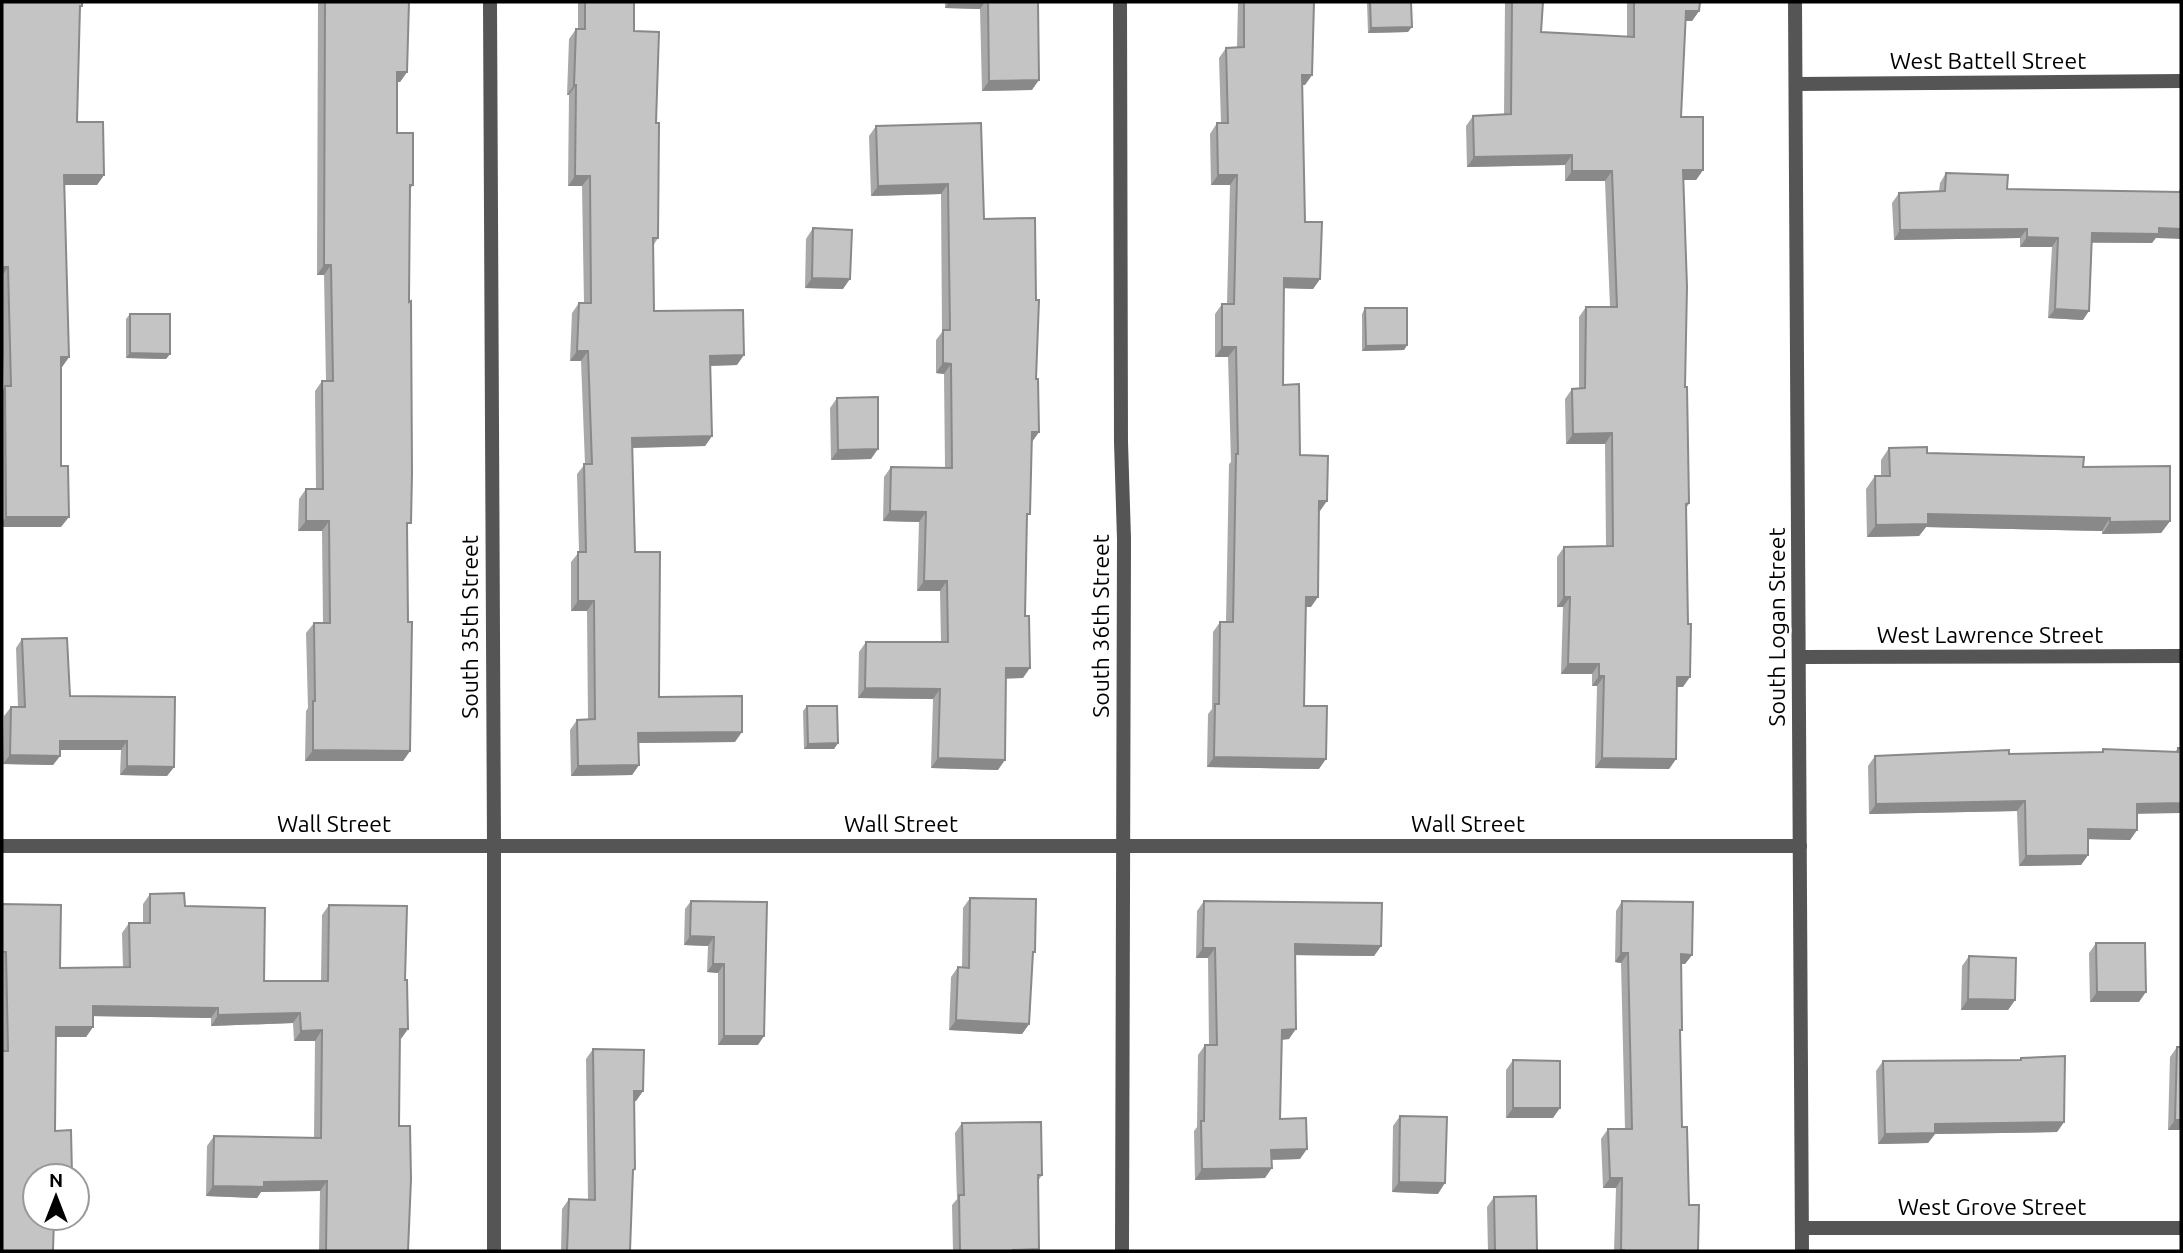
<svg xmlns="http://www.w3.org/2000/svg" width="2183" height="1253" font-family="Ubuntu,sans-serif">
<rect width="100%" height="100%" fill="#fff"/>
<g fill="none" stroke-linecap="round" stroke-linejoin="round">
<!-- minor -->
<path stroke="#555" stroke-width="14" d="M490,2L494,846V1251
M1120,2L1121,442L1124,539L1122,1251
M1796,84L2181,81
M1799,657L2181,656
M2,846H1800
M1802,1228H2181"/>
<!-- tertiary -->
<path stroke="#555" stroke-width="14" d="M1795,2L1802,1251"/>
</g>
<!-- wall -->
<path fill="#a9a9a9" d="M2,2L80,10L77,122L104,175L97,185H64L69,357L62,367H61V527H2V391L4,388L2,315Z
M318,2H409L407,72L400,82H397V133L413,185L410,189L407,528L410,751L403,761H305L306,711L308,708L306,633L314,623H323L322,531H298L299,499L306,489H316L315,391L322,381H326L324,275H317Z
M578,2H634V31L656,123L658,238L653,246L654,311L737,365L710,366L712,436L705,446L632,448L635,552L659,697L735,742L638,743L639,765L632,775L571,776L570,730L577,720H588L587,611H571V562L579,552L577,474L585,464L581,361H570L572,313L579,303H584L582,186H568L569,95H567L569,39L576,29H578Z
M945,2H1038L1032,90L982,91L980,9L945,8Z
M1238,2H1314L1312,75L1305,85H1302L1305,222L1320,279L1313,289L1284,288L1283,385L1300,455L1320,511H1319L1311,607H1306L1304,706L1319,769L1207,767L1208,714L1212,709L1213,632L1220,622H1226L1229,464L1231,462L1228,357H1215V314L1222,304H1227L1230,185H1211L1210,134L1217,123H1221L1219,58L1226,48L1237,47Z
M1367,2H1411L1408,32L1368,33Z
M1505,2H1543L1541,32L1627,37V2H1700L1699,11L1692,21H1686L1681,117L1703,170L1696,180H1683L1685,387L1689,503L1686,509L1683,687H1677L1676,759L1669,769L1595,768L1597,686H1592V674H1561L1563,607H1557V557L1564,547L1606,546L1605,444H1566L1565,399L1572,389L1579,388V317L1586,307H1610L1605,181H1565V165L1467,167L1466,126L1473,116L1504,115Z
M981,123L984,219L1036,379L1039,432L1032,441L1027,518L1023,678H1006L998,770L931,768L933,699L858,698L859,652L866,642H941L940,591H917L919,522L883,521L884,477L891,467L945,468L944,374L936,373V340L942,332L941,194L871,196L869,136L876,126Z
M1946,173L2007,189L2178,192L2181,189L2152,243H2092L2083,320L2048,318L2052,247H2020V238L1894,240L1892,203L1899,193L1939,191L1940,183Z
M813,228L843,289L805,288L806,239Z
M1365,308L1407,345L1404,350L1362,351V314Z
M130,314L170,354L166,359L126,358V319Z
M837,398L871,459L831,460L830,408Z
M1889,448L1927,453L2083,467L2170,521L2161,533L2102,534V531L1926,527L1919,536L1867,537L1866,489L1875,476H1881V460Z
M22,639L70,696L174,767L167,776L120,775L121,750H60V756L53,765L3,764L4,716L11,707H18L16,648Z
M807,706L838,743L834,749H804L803,711Z
M2178,748H2181L2137,814V830L2130,840L2088,839V855L2081,865L2019,866L2017,811L1869,814L1868,766L1875,756L2101,752L2103,749L2175,752Z
M150,894L185,906L264,981H321L322,915L329,905L400,1039L399,1126L408,1251H319L320,1191L261,1192L257,1198L206,1196L207,1146L214,1136L314,1138L315,1041H294L293,1023L211,1026V1018L93,1016V1027L86,1037H56L35,1176L2,1251V904L60,968L123,967L122,933L129,923H143V904Z
M970,898L1032,956L1029,1024L1022,1034L949,1030L951,977L958,967H962L963,908Z
M691,901L767,902L758,1045H718V973L707,972L708,946L684,945L685,909Z
M1204,901L1381,946L1374,956L1295,955L1289,1039L1282,1040L1280,1119L1300,1159L1271,1160L1265,1178L1195,1180L1194,1131L1197,1127L1198,1055L1205,1045H1209L1208,958H1196L1197,911Z
M1622,901L1692,955L1685,964H1681L1680,1033L1682,1127L1689,1205L1698,1251H1614L1616,1188H1603L1601,1139L1608,1129H1625L1621,963L1615,962L1616,911Z
M2096,943L2139,1002H2090L2089,953Z
M1969,956L2015,1000L2008,1010H1961L1962,966Z
M2177,1047H2181V1130H2168L2170,1057Z
M593,1049L643,1091L636,1101H634L630,1251H561L562,1209L569,1199L588,1200L586,1059Z
M2021,1058L2064,1122L2057,1132L1935,1134L1928,1143L1878,1144L1876,1071L1883,1061L2019,1060Z
M1513,1060L1553,1118H1506V1070Z
M1400,1116L1438,1194L1392,1192L1393,1126Z
M962,1123L1042,1175L1038,1181L1037,1251H953L952,1205L957,1199L955,1133Z
M1494,1197L1537,1251H1488L1487,1207Z"/>
<!-- shaded-wall -->
<path fill="#898989" d="M949,2H985L980,9L945,8Z
M1686,11H1699L1692,21H1679Z
M1412,27L1408,32L1368,33L1371,28Z
M397,72H407L400,82H390Z
M1302,75H1312L1305,85H1295Z
M1039,80L1032,90L982,91L989,81Z
M574,85H576L569,95H567Z
M1572,155L1565,165L1467,167L1474,157Z
M1683,170H1703L1696,180H1676Z
M1572,171H1612L1605,181H1565Z
M64,175H104L97,185H57Z
M1218,175H1237L1230,185H1211Z
M575,176H590L582,186H568Z
M948,184L941,194L871,196L878,186Z
M2159,228L2181,229V239L2156,238L2152,243L2086,242L2092,233Z
M2027,229L2020,238L1894,240L1900,230Z
M2027,237L2058,238L2052,247H2020Z
M324,265H331L324,275H317Z
M2,267H8L2,276Z
M812,278L850,279L843,289L805,288Z
M1284,278L1320,279L1313,289L1277,288Z
M2055,309L2089,311L2083,320L2048,318Z
M1407,345L1404,350L1362,351L1366,346Z
M1222,347H1236L1228,357H1215Z
M577,351H588L581,361H570Z
M130,353L170,354L166,359L126,358Z
M744,355L737,365L703,366L710,356Z
M61,357H69L62,367H53Z
M943,363L951,364L944,374L936,373Z
M1032,432H1039L1032,442Z
M1612,433L1605,444H1566L1573,434Z
M712,436L705,446L625,448L632,438Z
M878,449L871,459L831,460L838,450Z
M1319,501H1327L1320,511H1312Z
M890,511L926,512L919,522L883,521Z
M1928,514L2110,518L2102,531L1926,527L1919,536L1867,537L1876,525Z
M6,517H69L61,527H2V523Z
M306,521H329L322,531H298Z
M2170,521L2161,533L2102,534L2110,522Z
M924,581H947L940,591H917Z
M1306,597H1318L1311,607H1299Z
M1564,597H1570L1563,607H1557Z
M578,601H594L587,611H571Z
M1568,664H1599L1592,674H1561Z
M1006,668H1030L1023,678L999,679Z
M1599,676H1604L1597,686H1592Z
M1677,677H1690L1683,687H1670Z
M865,688L940,689L933,699L858,698Z
M742,732L735,742L631,743L638,733Z
M60,741H127L121,750H54Z
M838,743L834,749H804L808,744Z
M313,750L410,751L403,761H305Z
M10,755L60,756L53,765L3,764Z
M1214,757L1326,759L1319,769L1207,767Z
M938,758L1005,760L998,770L931,768Z
M1602,758L1676,759L1669,769L1595,768Z
M639,765L632,775L571,776L578,766Z
M127,766L174,767L167,776L120,775Z
M2025,801L2017,811L1869,814L1876,804Z
M2181,803V813L2130,814L2137,804Z
M2088,829L2137,830L2130,840L2081,839Z
M2088,855L2081,865L2019,866L2026,856Z
M690,936L714,937L708,946L684,945Z
M1295,944L1381,946L1374,956L1288,955Z
M1203,948H1215L1208,958H1196Z
M1621,953H1628L1621,963L1615,962Z
M1681,954L1692,955L1685,964H1674Z
M713,964H724L718,973L707,972Z
M2097,992H2146L2139,1002H2090Z
M1968,999L2015,1000L2008,1010H1961Z
M93,1006L218,1008L211,1018L86,1016Z
M300,1013L293,1023L211,1026L218,1015Z
M956,1020L1029,1024L1022,1034L949,1030Z
M56,1027H93L86,1037H49Z
M400,1029H408L401,1039Z
M1296,1029L1289,1039L1275,1040L1282,1030Z
M322,1030L315,1041H294L301,1031Z
M724,1036H764L758,1045H718Z
M634,1091H643L636,1101H627Z
M1513,1108H1560L1553,1118H1506Z
M2175,1120H2181V1130H2168Z
M2064,1122L2057,1132L1935,1134L1928,1143L1878,1144L1885,1134L1935,1124Z
M1307,1149L1300,1159L1264,1160L1271,1150Z
M1272,1168L1265,1178L1195,1180L1202,1169Z
M1610,1178H1622L1616,1188H1603Z
M327,1181L320,1191L261,1192L257,1198L206,1196L213,1186L264,1182Z
M1399,1182L1445,1183L1438,1194L1392,1192Z
M1039,1249L1037,1251H1012L1013,1250Z"/>
<!-- building -->
<path fill="#c4c4c4" stroke="#898989" stroke-width="2" d="M2,2H82V6H80L77,122H103L104,175H64L69,357H61V466H68L69,517H6L5,386H11L8,267H2Z
M325,2H409L407,72H397V133H413V185H410L409,302L411,301L412,473L411,523H407L408,622H412L410,751L313,750V701H315L314,623H330L329,521H306V489H323L322,381H333L331,265H324Z
M585,2H634V31L659,32L656,123H659L658,238H653L654,311L743,310L744,355L710,356L712,436L632,438L635,552H660L659,697L742,696V732L638,733L639,765L578,766L577,720L595,719L594,601H578V552H586L584,464H592L588,351H577L579,303H591L590,176H575L576,85H574L576,29H585Z
M988,2H1038L1039,80L989,81Z
M1244,2H1314L1312,75H1302L1305,222H1322L1320,279L1284,278L1283,385L1299,384L1300,455L1328,456L1327,501H1319L1318,597H1306L1304,706H1327L1326,759L1214,757L1215,704H1219L1220,622H1233L1236,454H1238L1236,347H1222V304H1234L1237,175H1218L1217,123H1228L1226,48L1244,47Z
M1370,2H1411L1412,27L1371,28Z
M1512,2H1543L1541,32L1634,37V2H1700L1699,11H1686L1681,117H1703V170H1683L1687,287L1685,387H1687L1689,503L1686,504L1688,624H1691L1690,677H1677L1676,759L1602,758L1604,676H1599V664H1568L1570,597H1564V547L1613,546L1612,433L1573,434L1572,389L1585,388L1586,307H1617L1612,171H1572V155L1474,157L1473,116L1511,114Z
M981,123L984,219L1035,218L1036,300H1039L1036,379H1038L1039,432H1032L1030,514H1027L1025,616H1029L1030,668H1006L1005,760L938,758L940,689L865,688L866,642H948L947,581H924L926,512L890,511L891,467L952,468L951,364L943,363V330H950L948,184L878,186L876,126Z
M1946,173L2008,175L2007,189L2180,192L2181,189V229L2159,228V234L2092,233L2089,311L2055,309L2058,238L2027,237V229L1900,230L1899,193L1945,191Z
M813,228L852,230L850,279L812,278Z
M1365,308H1407V345L1366,346Z
M130,314H170V354L130,353Z
M878,397V449L838,450L837,398Z
M1927,447V453L2084,457L2083,467L2170,466V521L2110,522V518L1928,514V524L1876,525L1875,476H1890L1889,448Z
M67,638L70,696L175,697L174,767L127,766V741H60V756L10,755L11,707H25L22,639Z
M807,706H837L838,743L808,744Z
M2178,748H2181V803L2137,804V830L2088,829V855L2026,856L2025,801L1876,804L1875,756L2009,750V754L2103,752V749L2178,752Z
M184,893L185,906L265,908L264,981H328L329,905L407,906L405,980H407L408,1029H400L399,1126H410L411,1179L408,1251H326L327,1181L264,1182V1187L213,1186L214,1136L321,1138L322,1030L301,1031L300,1013L218,1015V1008L93,1006V1027H56L55,1131L71,1130L72,1175L35,1176V1218H54L53,1251H2V1051H8L6,952H2V904L61,905L60,968L130,967L129,923H150V894Z
M970,898L1036,899L1035,952H1033L1029,1024L956,1020L958,967L969,968Z
M691,901L767,902L764,1036H724V964H713L714,937L690,936Z
M1204,901L1382,903L1381,946L1295,944L1296,1029L1282,1030L1280,1119L1306,1118L1307,1149L1271,1150L1272,1168L1202,1169L1201,1121H1204L1205,1045H1217L1215,948H1203Z
M1622,901L1693,902L1692,955L1681,954L1682,1030H1680L1682,1127H1687L1689,1205H1699L1698,1251H1624V1250H1621L1622,1178H1610L1608,1129H1632L1628,953H1621Z
M2096,943H2145L2146,992H2097Z
M1969,956L2016,958L2015,1000L1968,999Z
M2177,1047H2181V1120H2175Z
M593,1049L644,1050L643,1091H634L635,1169L633,1170L630,1251H567L569,1199L595,1200Z
M2065,1056L2064,1122L1935,1124V1133L1885,1134L1883,1061L2021,1060V1058Z
M1513,1060L1560,1061V1108H1513Z
M1400,1116L1447,1117L1445,1183L1399,1182Z
M1041,1122L1042,1175H1038L1039,1249L1013,1250V1251H960L959,1195H964L962,1123Z
M1536,1196L1537,1251H1495L1494,1197Z"/>
<g text-anchor="middle" dominant-baseline="central" stroke-width="5" stroke-linejoin="round" paint-order="stroke">
<!-- street labels -->
<g font-size="23" fill="#000" stroke="#fff">
<text x="1988" y="60">West Battell Street</text>
<text transform="translate(1100 626) rotate(-90)">South 36th Street</text>
<text transform="translate(469 627) rotate(-90)">South 35th Street</text>
<text transform="translate(1776 627) rotate(-90)">South Logan Street</text>
<text x="1990" y="634">West Lawrence Street</text>
<text x="334" y="823">Wall Street</text>
<text x="901" y="823">Wall Street</text>
<text x="1468" y="823">Wall Street</text>
<text x="1992" y="1206">West Grove Street</text>
</g>
</g>
<!-- border -->
<rect width="2183" height="1253" fill="none" stroke="#000000" stroke-width="7"/>
<!-- north arrow -->
<g transform="translate(56 1197)"><circle r="33" fill="#ffffff" stroke="#999999" stroke-width="2"/>
<path d="M0-5L12 26L0 18L-12 26Z" fill="#000000"/>
<text y="-10" font-size="19" font-weight="bold" text-anchor="middle" fill="#000000">N</text>
</g>
</svg>
